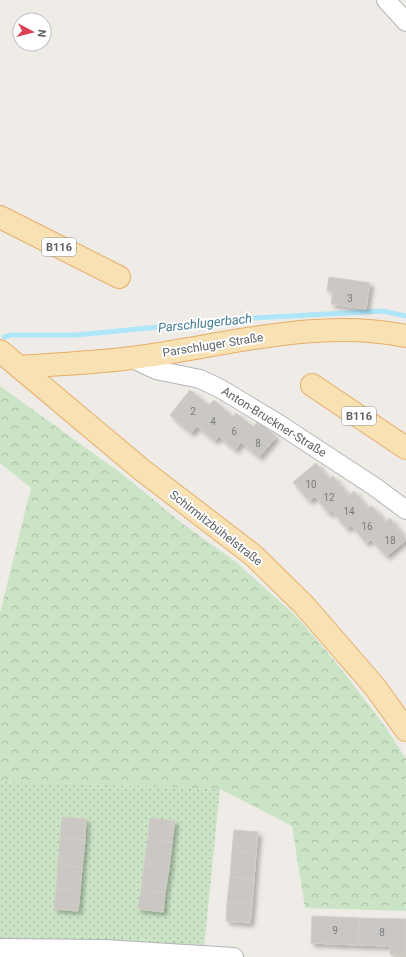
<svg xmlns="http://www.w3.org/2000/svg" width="406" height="957" font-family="Roboto,sans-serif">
<defs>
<pattern id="grass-dots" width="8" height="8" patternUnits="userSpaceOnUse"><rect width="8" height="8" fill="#cbe4c6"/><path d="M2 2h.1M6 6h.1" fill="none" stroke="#a8bca5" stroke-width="1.8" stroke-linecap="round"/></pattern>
<pattern id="forest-crowns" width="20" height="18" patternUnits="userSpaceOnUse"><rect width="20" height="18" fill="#cbe4c6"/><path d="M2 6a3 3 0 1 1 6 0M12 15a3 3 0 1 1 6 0" fill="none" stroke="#a8bca5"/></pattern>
<filter id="shadow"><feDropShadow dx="3.5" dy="3.5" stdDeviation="2" flood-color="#0004"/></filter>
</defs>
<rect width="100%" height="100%" fill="#efece7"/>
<!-- grass -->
<path fill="url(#grass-dots)" d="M0,781L220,789L204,949L0,940Z"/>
<!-- forest -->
<path fill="url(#forest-crowns)" d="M0,386L122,474L183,524L236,562L297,617L339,666L387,729L406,759V911L305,908L292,826L220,789L0,781V613L31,488L0,463Z"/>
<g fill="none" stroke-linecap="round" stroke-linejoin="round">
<!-- stream -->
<path stroke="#aee5f8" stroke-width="5" d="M4,337L12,335H76L253,318L383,311L406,316"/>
</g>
<!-- building -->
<path fill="#cbc7c4" stroke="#d3cdc5" filter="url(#shadow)" d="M329,277L370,283L366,309L331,304L333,292L327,291Z
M190,390L209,405L214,400L233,417L236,413L253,427L258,421L276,437L259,457L241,442L235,450L219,436L215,441L197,426L191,433L170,415Z
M316,463L329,479L333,476L349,496L354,491L368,509L372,506L386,522L390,518L406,540L386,556L371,539L366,543L351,525L347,529L332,511L329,514L315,496L309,501L293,482Z
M62,817L86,819L85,840L60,838Z
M150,818L175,821L172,842L148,839Z
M234,830L258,832L256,853L232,851Z
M60,838L85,840L82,867L58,865Z
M148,839L172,842L169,868L144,865Z
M232,851L256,853L254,879L230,877Z
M58,865L82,867L80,891L56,889Z
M144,865L169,868L165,893L141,890Z
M230,877L254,879L252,904L227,902Z
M56,889L80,891L78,911L54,909Z
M141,890L165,893L163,912L138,909Z
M227,902L252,904L250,923L226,921Z
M312,916L359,918L358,945L311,943Z
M359,918L406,919V955L390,954V946L358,945Z
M394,955H406V957H394Z"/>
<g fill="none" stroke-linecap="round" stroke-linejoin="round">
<!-- minor casing -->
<g stroke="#b2b5b8" stroke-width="20">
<path id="minor" d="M386,0L406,22
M131,358L156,370L200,379L221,389L279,424L375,487L406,510
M0,948L104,949L234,957"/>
</g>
<!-- major casing -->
<g stroke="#e6ad69" stroke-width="24">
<path id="major" d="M0,217L119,277
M0,351L142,470L253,555L304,605L375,687L406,730
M19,367C57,364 94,363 131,358C221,347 315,317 406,336
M312,385L406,448"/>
</g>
<!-- minor -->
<use href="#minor" stroke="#fff" stroke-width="18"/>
<!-- major -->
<use href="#major" stroke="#f8e1b2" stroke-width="22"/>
</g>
<g text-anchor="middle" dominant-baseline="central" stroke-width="4" stroke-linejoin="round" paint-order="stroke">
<!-- number labels -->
<g font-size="10" fill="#797c7e">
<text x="350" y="298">3</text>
<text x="193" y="411">2</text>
<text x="213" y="421">4</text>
<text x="234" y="431">6</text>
<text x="258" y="443">8</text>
<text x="311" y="484">10</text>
<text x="329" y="497">12</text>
<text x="349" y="511">14</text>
<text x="367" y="526">16</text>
<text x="390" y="540">18</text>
<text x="335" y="930">9</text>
<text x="382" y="932">8</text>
</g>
<!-- shield labels -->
<g fill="#fff" stroke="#8e9294" stroke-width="1">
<rect x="42" y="238" width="34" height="18" rx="3"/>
<rect x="342" y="407" width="34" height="18" rx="3"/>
</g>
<g font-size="11" font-weight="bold" fill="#5e6366">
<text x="59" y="247">B116</text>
<text x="359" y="416">B116</text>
</g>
<!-- street labels -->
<g font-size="12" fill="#5e6366" stroke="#fff">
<text transform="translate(213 345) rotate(-9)">Parschluger Straße</text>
<text transform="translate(274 422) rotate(32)">Anton-Bruckner-Straße</text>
<text transform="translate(216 528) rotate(38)">Schirmitzbühelstraße</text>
</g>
<!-- water labels -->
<g font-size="13" font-style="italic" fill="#447c98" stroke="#fff">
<text transform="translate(205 323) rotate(-6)">Parschlugerbach</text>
</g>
</g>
<!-- north arrow -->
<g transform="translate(32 32) rotate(97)"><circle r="19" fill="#ffffff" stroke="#bfc1c2"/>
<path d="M0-3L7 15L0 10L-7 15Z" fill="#db4150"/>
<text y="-6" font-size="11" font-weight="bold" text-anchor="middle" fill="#5e6366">N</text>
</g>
</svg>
